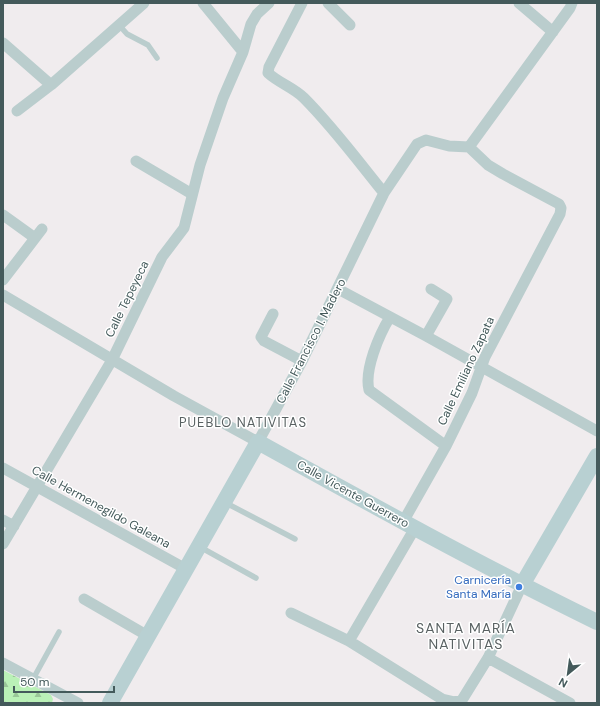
<svg xmlns="http://www.w3.org/2000/svg" width="600" height="706" font-family="'DM Sans',sans-serif">
<defs>
<pattern id="forest-firs" width="22" height="20" patternUnits="userSpaceOnUse"><rect width="22" height="20" fill="#baf1b7"/><path d="M5 1l3.5 6h-7zM16 11l3.5 6h-7z" fill="#99c698"/></pattern>
</defs>
<rect width="100%" height="100%" fill="#f0ecee"/>
<!-- forest -->
<path fill="url(#forest-firs)" d="M3,670L51,695L53,699L52,703H3Z"/>
<g fill="none" stroke-linecap="round" stroke-linejoin="round">
<!-- lane -->
<path stroke="#bacdcd" stroke-width="5.5" d="M119,25L127,34L148,45L157,58
M226,503L295,539
M200,547L256,578
M33,679L59,632"/>
<!-- street -->
<path stroke="#bacdcd" stroke-width="11" d="M203,3L243,52
M302,3L269,67L268,73C279,83 294,88 304,98C333,127 358,161 384,193
M328,3L350,25
M519,3L553,32
M3,43L51,85
M17,111L51,85L144,3
M469,147L570,8L572,3
M136,161L192,194
M3,215L35,238
M3,280L42,229
M338,289L426,336L597,431
M3,295L174,396L258,442L302,361L384,193L417,144L426,140L449,146L469,147L488,165L503,174L559,204L561,208L560,214L485,357L472,393L446,446L403,522
M273,314L261,337L264,341L302,361
M390,317C379,335 364,370 369,390L446,446
M426,336L447,299L431,289
M3,468L186,569
M3,520L14,526
M3,544L112,360L162,257L184,228L200,165L223,98L243,52L251,24L257,14L269,3
M84,599L148,636
M291,613L349,641L442,699L455,702L462,700L488,658L522,585
M349,641L415,528
M488,658L570,703
M3,663L78,703"/>
<!-- secondary -->
<path stroke="#b8d0d2" stroke-width="16" d="M522,585L597,456
M110,703L258,442C370,504 482,566 597,622"/>
</g>
<!-- markers -->
<circle fill="#3f7fe0" stroke="#fff" stroke-width="1.5" cx="519" cy="587" r="4"/>
<g text-anchor="middle" dominant-baseline="central" stroke-width="3" stroke-linejoin="round" paint-order="stroke">
<!-- street labels -->
<g font-size="12" fill="#445a5b" stroke="#fff">
<text transform="translate(127 299) rotate(-64)">Calle Tepeyeca</text>
<text transform="translate(311 341) rotate(-63)">Calle Francisco I. Madero</text>
<text transform="translate(466 371) rotate(-65)">Calle Emiliano Zapata</text>
<text transform="translate(353 494) rotate(29)">Calle Vicente Guerrero</text>
<text transform="translate(101 507) rotate(29)">Calle Hermenegildo Galeana</text>
</g>
<!-- shop labels -->
<g font-size="12" fill="#366cbe" stroke="#fff" text-anchor="end">
<text x="511" y="580">Carnicería<tspan x="511" dy="14">Santa María</tspan></text>
</g>
<!-- neighbourhood labels -->
<g font-size="13" letter-spacing="1" fill="#596162" stroke="#fff">
<text x="243" y="422">PUEBLO NATIVITAS</text>
</g>
<!-- quarter labels -->
<g font-size="14" letter-spacing="1" fill="#596162" stroke="#fff">
<text x="466" y="628">SANTA MARÍA<tspan x="466" dy="16">NATIVITAS</tspan></text>
</g>
</g>
<!-- border -->
<rect width="600" height="706" fill="none" stroke="#445a5b" stroke-width="8"/>
<!-- north arrow -->
<g transform="translate(568 674) rotate(209)" stroke="#ffffff" stroke-width="3" paint-order="stroke">
<path d="M0-3L7 15L0 10L-7 15Z" fill="#445a5b"/>
<text y="-6" font-size="11" font-weight="bold" text-anchor="middle" fill="#445a5b">N</text>
</g>
<!-- scale -->
<path d="M14 686v6h100v-6" fill="none" stroke="#445a5b" stroke-width="2"/>
<text x="20" y="686" font-size="12" fill="#445a5b" stroke="#ffffff" stroke-width="3" paint-order="stroke">50 m</text>
</svg>
